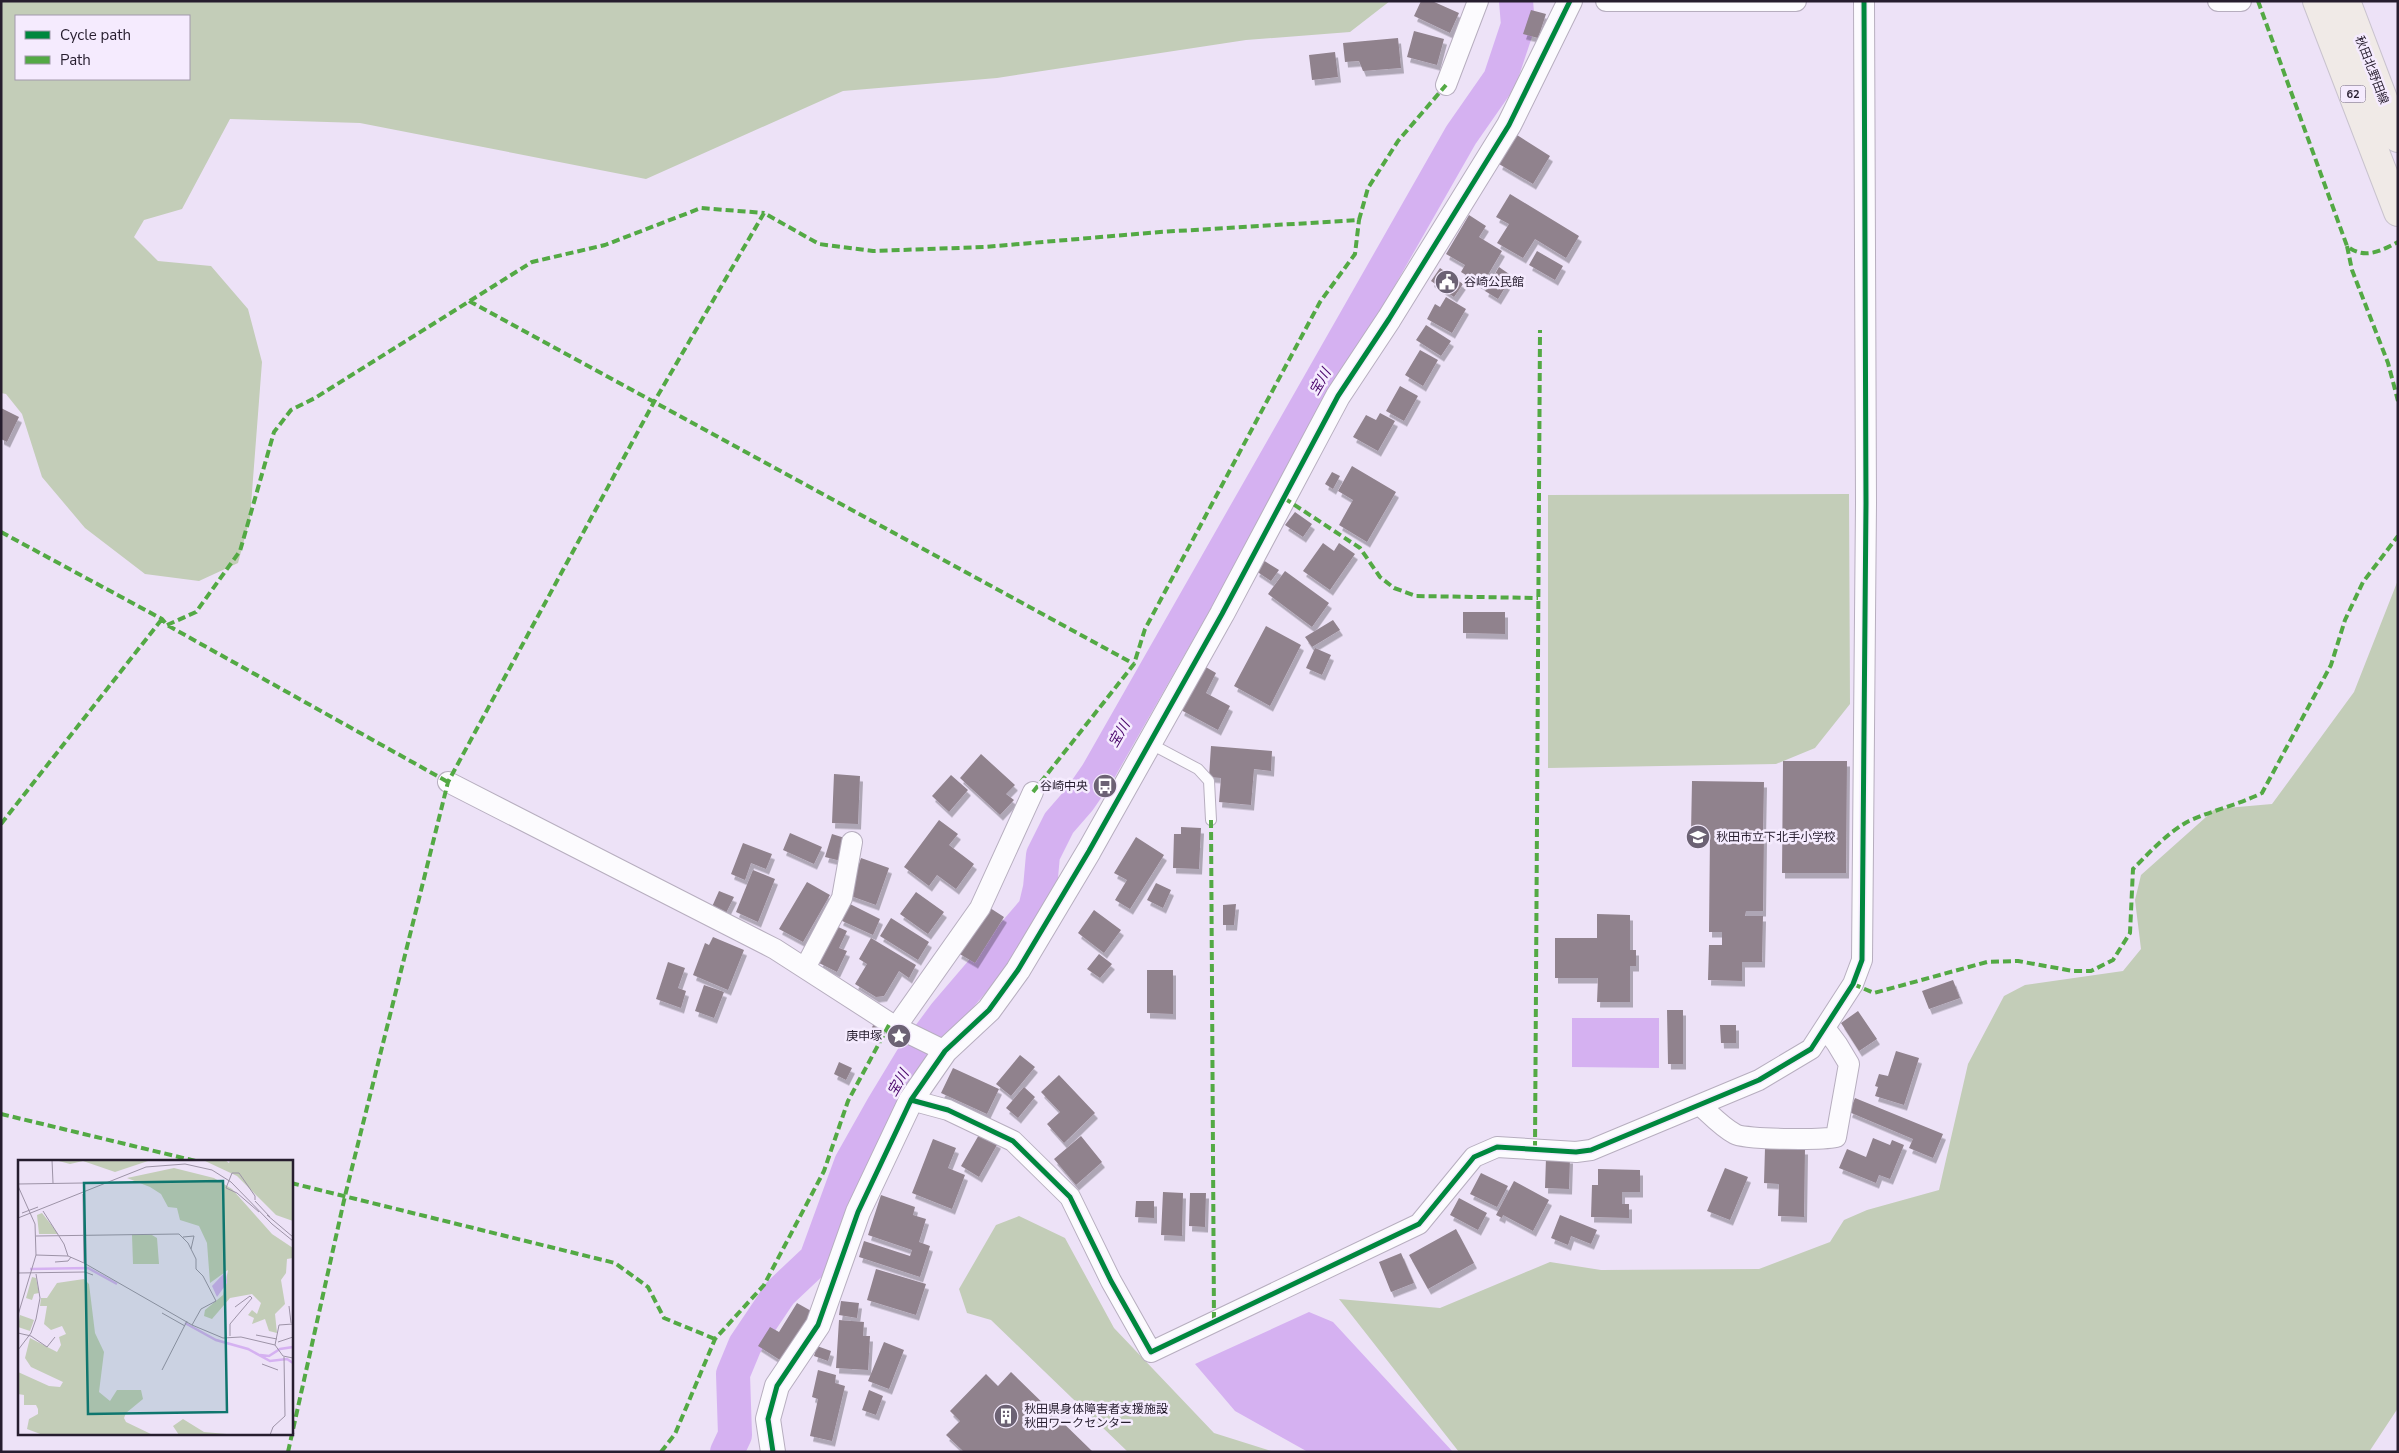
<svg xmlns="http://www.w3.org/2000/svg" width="2399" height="1453" font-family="'Nunito Sans','Noto Sans JP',sans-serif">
<defs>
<filter id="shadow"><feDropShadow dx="3" dy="5.5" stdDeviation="0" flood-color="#0004"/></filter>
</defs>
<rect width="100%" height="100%" fill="#ede2f7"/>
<!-- green -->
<path fill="#c3cdb8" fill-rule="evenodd" d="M1,1H1390L1350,32L1246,40L997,78L843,91L646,179L360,123L230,119L182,209L144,220L134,237L158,261L211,266L248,309L262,362L250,518L238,563L199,581L145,574L85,528L42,477L22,414L6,394L1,393ZM16,16H189V79H16Z
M1849,494L1850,704L1815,748L1776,764L1548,768V495Z
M2398,580V1408L2369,1452H1459L1339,1299L1440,1308L1550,1262L1601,1270L1759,1269L1830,1242L1844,1220L1867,1210L1939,1190L1968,1064L2004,996L2025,985L2123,971L2141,949L2135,900L2141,875L2215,809L2272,804L2354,692Z
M1019,1216L1065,1238L1114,1328L1214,1433L1274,1452H1128L991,1320L967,1313L959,1289L996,1225Z"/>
<!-- water -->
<path fill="#d5b1f1" d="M1572,1018H1659V1068L1572,1067Z
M1309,1312L1333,1322L1453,1452H1308L1235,1411L1195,1364Z"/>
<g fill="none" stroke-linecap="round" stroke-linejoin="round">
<!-- river -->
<path stroke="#d5b1f1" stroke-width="34" d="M727,1452L735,1435L733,1374L745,1345L780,1293L816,1259L851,1163L882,1108L911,1060L946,1013L1035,909L1040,888L1043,855L1059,823L1079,800L1097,774L1461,135L1500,79L1518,25L1516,1"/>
</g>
<!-- building -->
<path fill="#90828d" filter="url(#shadow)" d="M1421,1H1432L1459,13L1450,33L1414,16Z
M1531,10L1546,14L1538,38L1523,34Z
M1414,31L1444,39L1437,65L1407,57Z
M1398,38L1401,68L1363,71L1359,61L1345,62L1343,43Z
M1335,52L1338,77L1312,80L1309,55Z
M1517,135L1550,156L1533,184L1499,164Z
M1510,194L1579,236L1566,258L1535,239L1523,258L1497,243L1509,224L1496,217Z
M1469,215L1486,226L1479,237L1502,251L1482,285L1461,272L1465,265L1446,254Z
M1537,251L1563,266L1555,280L1529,265Z
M1499,267L1512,276L1498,299L1485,291Z
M1440,268L1463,284L1454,297L1431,281Z
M1446,297L1466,309L1452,333L1427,319L1435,304L1440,307Z
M1426,325L1451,341L1441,356L1416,340Z
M1420,350L1438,360L1423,386L1405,375Z
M1400,386L1418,396L1404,421L1386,411Z
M1,408L19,417L7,442L1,439Z
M1380,413L1395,421L1378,451L1353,437L1366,415L1376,420Z
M1352,466L1396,492L1367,542L1339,525L1353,500L1338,491Z
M1332,472L1340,476L1333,489L1325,484Z
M1295,512L1312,524L1303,537L1285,525Z
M1323,543L1334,551L1339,543L1355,554L1330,590L1303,571Z
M1263,560L1279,570L1271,581L1256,571Z
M1285,571L1329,603L1312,627L1268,594Z
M1463,612H1505V634L1463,633Z
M1333,620L1340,630L1312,647L1305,637Z
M1266,626L1301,645L1270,706L1234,686Z
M1315,648L1331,655L1322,675L1306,668Z
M1204,666L1216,673L1206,693L1230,706L1218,730L1181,710Z
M1211,746L1272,751L1271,771L1254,769L1251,805L1219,802L1221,778L1209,777Z
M981,754L1015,785L1006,794L1014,800L1000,815L960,778Z
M1783,761H1847L1846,873H1782Z
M834,774L860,776L858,824L832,823Z
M951,775L968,790L949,812L932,796Z
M1692,781L1764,782L1763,833L1744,832V836H1764L1763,911H1746L1745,916H1763L1762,962H1742V981L1708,980L1709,945H1722V932H1709L1710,833H1691Z
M939,820L958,834L949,845L974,864L956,889L937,875L929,886L904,867Z
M1181,827L1201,828L1199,869L1173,868L1174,834H1181Z
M790,833L822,847L814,864L783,850Z
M832,834L848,839L841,861L825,857Z
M1136,837L1164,855L1130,909L1115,900L1127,880L1114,873Z
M743,843L772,854L766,869L751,863L745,880L731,874Z
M861,858L889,868L876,905L848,895Z
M753,870L775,879L758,922L736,912Z
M807,882L830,895L803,942L779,929Z
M1156,883L1171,890L1163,908L1147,900Z
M719,891L734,897L725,915L711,909Z
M916,892L944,912L928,934L900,914Z
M848,903L880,919L873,935L840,920Z
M1236,904L1234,925H1223V905Z
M987,906L1004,917L975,963L958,953Z
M1094,910L1121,930L1104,953L1078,933Z
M1597,914L1630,915V950H1636V966H1630V1002H1597L1598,978H1555V938H1597Z
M891,918L929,942L918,960L880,936Z
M836,926L847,931L839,948L847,951L837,972L819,963Z
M713,937L744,950L728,990L693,975L705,943L709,945Z
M871,938L916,965L909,978L899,971L884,996L876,997L855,984L867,964L859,959Z
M1099,954L1112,964L1100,978L1087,969Z
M668,962L685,968L678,988L686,991L681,1008L656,999Z
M1147,970H1173V1014L1147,1013Z
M1953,980L1960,998L1929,1009L1922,991Z
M704,985L724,992L714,1018L695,1011Z
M1667,1010H1683V1064H1668Z
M1858,1011L1877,1039L1859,1051L1841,1023Z
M874,1023L882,1027L877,1038L869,1034Z
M1720,1025H1736V1043H1721Z
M1896,1051L1919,1058L1904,1105L1875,1096L1878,1087L1875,1086L1879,1074L1888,1076Z
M1020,1055L1035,1067L1011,1096L996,1084Z
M839,1062L852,1068L846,1080L834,1074Z
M953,1068L999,1089L987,1114L941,1093Z
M1059,1075L1095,1113L1064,1143L1047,1124L1060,1112L1041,1092Z
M1024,1087L1035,1097L1018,1118L1006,1108Z
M1855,1098L1943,1134L1933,1158L1909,1148L1913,1139L1849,1112Z
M980,1133L998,1143L979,1177L961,1166Z
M1081,1136L1102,1162L1076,1185L1054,1159Z
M1873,1138L1890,1145L1892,1140L1904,1145L1890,1179L1879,1175L1876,1183L1839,1168L1847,1149L1866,1157Z
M933,1139L956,1148L948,1168L965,1175L952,1209L912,1193Z
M1765,1148L1805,1149L1804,1217L1778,1216L1779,1184L1764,1183Z
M1546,1158H1570L1569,1189L1545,1188Z
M1725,1168L1748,1177L1730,1220L1707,1211Z
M1598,1169L1640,1170V1192H1622V1204H1629V1218L1591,1217L1592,1185H1598Z
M1481,1173L1508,1186L1497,1207L1470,1194Z
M1514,1181L1549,1200L1533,1231L1503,1215L1502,1218L1496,1215Z
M1163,1192L1183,1193L1182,1236L1161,1235Z
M1190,1193H1206L1205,1227L1189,1226Z
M881,1195L915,1207L913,1215L926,1219L919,1242L930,1246L920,1277L859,1257L864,1241L910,1256L912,1250L868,1235Z
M1459,1198L1487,1213L1478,1230L1450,1215Z
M1136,1201H1154V1218L1135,1217Z
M1560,1215L1597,1230L1591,1244L1571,1236L1568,1245L1551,1238Z
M1456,1229L1474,1263L1428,1289L1409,1255Z
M1401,1253L1414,1283L1391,1292L1379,1262Z
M876,1269L926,1284L916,1315L867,1300Z
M841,1301L859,1303L857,1318L839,1315Z
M797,1303L813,1312L783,1362L758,1346L770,1327L779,1332Z
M839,1320L864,1322L863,1336H870L868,1370L836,1368Z
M884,1342L904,1350L889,1389L868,1381Z
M817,1346L831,1351L828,1361L814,1356Z
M818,1370L836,1375L835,1383L845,1386L832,1441L810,1436L818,1399L812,1397Z
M1011,1372L1093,1452H964L946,1435L960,1421L950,1411L986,1374L998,1386Z
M869,1390L883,1396L876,1415L862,1410Z"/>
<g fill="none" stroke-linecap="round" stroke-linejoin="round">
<!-- service casing -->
<g stroke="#b7aebf" stroke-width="12">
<path id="service" d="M1149,743L1198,769L1209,781L1211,820"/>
</g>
<!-- minor casing -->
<g stroke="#b7aebf" stroke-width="22">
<path id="minor" d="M1606,1H1796
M2218,1H2241
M1446,85L1478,1
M448,782L775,949L896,1027L945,1051
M805,968L842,898L852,842
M896,1027L980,908L1033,792
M911,1100L948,1110L1013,1141L1070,1197L1111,1281L1151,1352L1419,1224L1474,1157L1497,1147L1576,1152L1591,1150L1759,1080L1811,1049L1853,984L1862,960L1866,503L1864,1
M1700,1105C1711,1115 1722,1127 1735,1134C1745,1140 1822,1140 1836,1137L1849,1064L1837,1044L1825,1028"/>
</g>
<!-- tertiary casing -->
<g stroke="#b7aebf" stroke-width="26">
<path id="tertiary" d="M773,1452L768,1419L777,1386L818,1325L858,1212L911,1100L945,1051L989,1010L1018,970L1089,851L1222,614L1338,396L1389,319L1509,125L1570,1"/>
</g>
<!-- primary casing -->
<g stroke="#c9c3ce" stroke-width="30">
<path id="primary" d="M2317,1L2398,212
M2346,1L2398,138"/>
</g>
<!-- service -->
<use href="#service" stroke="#fcfbfe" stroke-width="10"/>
<!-- minor -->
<use href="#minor" stroke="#fcfbfe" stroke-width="20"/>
<!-- tertiary -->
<use href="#tertiary" stroke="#fcfbfe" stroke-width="24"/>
<!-- primary -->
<use href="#primary" stroke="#f0eae7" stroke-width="28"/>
<!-- quiet -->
<path stroke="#53a944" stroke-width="4" stroke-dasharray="8 4" stroke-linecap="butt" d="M2258,1L2347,246C2364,260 2381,251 2398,242
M2347,246L2352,270L2388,363L2398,401
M469,301L1134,664
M1284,498L1360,548L1380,577L1394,588L1416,596L1538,598
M1,532L162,619L167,625L448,782
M167,625L196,612L240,551L274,432L291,410L315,398L532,262L605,245L701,208L764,213
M1033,792L1134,664L1145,629L1320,302L1355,254L1359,220
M1211,820L1214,1322
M1,824L162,619
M1853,984L1874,993L1987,962L2018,961L2073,971H2091L2113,960L2130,933L2133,869C2150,852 2168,832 2189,821C2213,810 2238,805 2262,793L2331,665L2345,620L2363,582L2398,536
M1,1114L200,1162
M1535,1149L1540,330
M291,1183L615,1263L648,1287L664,1318L715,1339
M288,1452L345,1196L448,782L654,402L764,213L819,244L873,251L984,247L1160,232L1359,220L1368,188L1398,141L1446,85
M661,1452L675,1434L715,1339L764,1285L824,1171L848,1101L890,1023"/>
<!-- cycleway casing -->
<g stroke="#f5ebfe" stroke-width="8">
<path id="cycleway" d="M911,1100L948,1110L1013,1141L1070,1197L1111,1281L1151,1352L1419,1224L1474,1157L1497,1147L1576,1152L1591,1150L1759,1080L1811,1049L1853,984L1862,960L1866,503L1864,1
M773,1452L768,1419L777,1386L818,1325L858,1212L911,1100L945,1051L989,1010L1018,970L1089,851L1222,614L1338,396L1389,319L1509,125L1570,1"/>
</g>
<!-- cycleway -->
<use href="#cycleway" stroke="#00873e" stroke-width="5"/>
</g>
<!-- icons -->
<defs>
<g id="civic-disc" transform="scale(1.25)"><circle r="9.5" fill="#6c6274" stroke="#f5ebfe"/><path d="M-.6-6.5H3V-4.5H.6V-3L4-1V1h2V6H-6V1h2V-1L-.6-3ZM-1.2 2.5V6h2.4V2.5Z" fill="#fff"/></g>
<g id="bus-disc" transform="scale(1.25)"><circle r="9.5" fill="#6c6274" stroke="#f5ebfe"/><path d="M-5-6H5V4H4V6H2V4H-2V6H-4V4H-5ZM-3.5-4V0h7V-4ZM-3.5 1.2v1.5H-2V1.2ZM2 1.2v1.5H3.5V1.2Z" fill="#fff"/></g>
<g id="school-disc" transform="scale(1.25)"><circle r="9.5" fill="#6c6274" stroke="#f5ebfe"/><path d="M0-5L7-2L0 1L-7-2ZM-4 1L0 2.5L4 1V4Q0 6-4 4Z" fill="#fff"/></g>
<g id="sight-disc" transform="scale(1.25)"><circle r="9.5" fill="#6c6274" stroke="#f5ebfe"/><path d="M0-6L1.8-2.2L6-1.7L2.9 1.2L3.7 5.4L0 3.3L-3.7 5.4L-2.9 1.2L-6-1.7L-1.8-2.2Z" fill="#fff"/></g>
<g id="building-disc" transform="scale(1.25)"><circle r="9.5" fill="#6c6274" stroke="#f5ebfe"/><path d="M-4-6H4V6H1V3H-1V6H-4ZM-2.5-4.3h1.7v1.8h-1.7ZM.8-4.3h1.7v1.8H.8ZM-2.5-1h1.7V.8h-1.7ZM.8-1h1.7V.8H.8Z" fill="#fff"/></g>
</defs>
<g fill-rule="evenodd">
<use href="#civic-disc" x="1447" y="282"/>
<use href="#bus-disc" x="1105" y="786"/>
<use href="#school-disc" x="1698" y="837"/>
<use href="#sight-disc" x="899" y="1036"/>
<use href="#building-disc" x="1006" y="1416"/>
</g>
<g text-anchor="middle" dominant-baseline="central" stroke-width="5" stroke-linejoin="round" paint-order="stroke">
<!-- shield labels -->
<rect fill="#f5ebfe" stroke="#645b6c" stroke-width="1" x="2340.5" y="85.5" width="25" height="17" rx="4"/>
<g font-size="11" font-weight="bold" fill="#261d2e">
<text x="2353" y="94">62</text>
</g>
<!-- street labels -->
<g font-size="12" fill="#261d2e" stroke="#f5ebfe">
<text transform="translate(2372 70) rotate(69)">秋田北野田線</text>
</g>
<!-- poi labels -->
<g font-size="12" fill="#261d2e" stroke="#f5ebfe" text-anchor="start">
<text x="1464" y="282">谷崎公民館</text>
<text x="1088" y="786" text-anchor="end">谷崎中央</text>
<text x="1716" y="837">秋田市立下北手小学校</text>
<text x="882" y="1036" text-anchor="end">庚申塚</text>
<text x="1024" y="1409">秋田県身体障害者支援施設<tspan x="1024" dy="14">秋田ワークセンター</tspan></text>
</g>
<!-- water labels -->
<g font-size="14" font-style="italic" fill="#49066b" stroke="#f5ebfe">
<text transform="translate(1320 382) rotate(-60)">宝川</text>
<text transform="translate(1119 734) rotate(-60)">宝川</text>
<text transform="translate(898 1083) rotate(-60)">宝川</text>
</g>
</g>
<!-- overview -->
<g transform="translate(18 1160)">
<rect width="275" height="275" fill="#ede2f7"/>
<path d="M37,0H133L97,12L65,1L52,4ZM185,0H207L211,3L212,0H275V61L258,55L219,16ZM156,8L196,18L214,29L254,74L275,88V98L269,99L268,113L263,120L267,144L257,154L259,173L251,171L247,159L234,164L236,158L230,155L234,150L239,154L243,143L234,134L212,138L194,159L186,156L187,150L205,135L210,110L192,123L189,83L181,66L162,60L159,48L150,47L143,34L132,27L109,18ZM24,53L35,67L40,74H21L19,55ZM114,75H134L139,78L141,104H115ZM14,117L18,118L21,133L16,134L14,140L8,138ZM66,119L71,124L77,173L86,192L81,232L92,241L99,230H123L125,239L108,253L106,258L108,262L135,275H25L9,269L11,259L20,254V249L18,245H6V235L0,234V212L31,226L42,227L45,222L13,207L7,198L12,178L39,192L43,185L41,177L48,174L44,166L33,170L26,164L29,146H22L23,138H29L39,123ZM2,155L16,160L12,171L0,167ZM165,259L186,272L220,275H161L155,266Z" fill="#c3cdb8"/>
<path d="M208,111L209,123L199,137L194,126Z" fill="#d5b1f1"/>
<path fill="none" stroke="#d5b1f1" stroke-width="2.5" d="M12,109L70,108L99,124M167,163L198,180L230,189L252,201L269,199L275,203M242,195L251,196L262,189L275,187"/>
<path fill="none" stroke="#9d93a7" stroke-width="1" d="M34,0L35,23M0,24L65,23M0,26L17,64L18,95L0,155M65,34L66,103M237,40V36L221,13H214L208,28L219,33L241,52M237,41L252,57M25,51L46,84L50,96M4,53L20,47M249,55L275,77M0,58L128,7L167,4L194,10L213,22L254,64L275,81M18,76L161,74L170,83L178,99V109L185,116L198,141L183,149L174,165M165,77L176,76L173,89M18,95L50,96L66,103L174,165L205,178L223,177L257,185L265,196L275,198M37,102L50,101L53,97M0,113L67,112L75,115M271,146L273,163M144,153L167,166M0,173L13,176L29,187L37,177M238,175L259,179M212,176V164L234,138L232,136L217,147M260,182L275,177M257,185L261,165L275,164M0,190L13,173L18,159L22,138L18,114M266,197L267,256M244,204L260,210M144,210L169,161M252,275L255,267L267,256"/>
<path fill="#0f766e" fill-opacity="0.15" stroke="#0f766e" stroke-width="2.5" d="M205,21L209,252L70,254L66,23Z"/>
<rect width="275" height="275" fill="none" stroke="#261d2e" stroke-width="2.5"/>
</g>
<!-- border -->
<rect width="2399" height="1453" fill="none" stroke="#261d2e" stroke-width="5"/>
<!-- legend -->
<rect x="15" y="15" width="175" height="65" fill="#f5ebfe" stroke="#a299ab"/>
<rect x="25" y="31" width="25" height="8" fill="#00873e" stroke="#a299ab"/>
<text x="60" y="40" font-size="15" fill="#261d2e">Cycle path</text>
<rect x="25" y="56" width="25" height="8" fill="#53a944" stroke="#a299ab"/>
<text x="60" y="65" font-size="15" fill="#261d2e">Path</text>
</svg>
